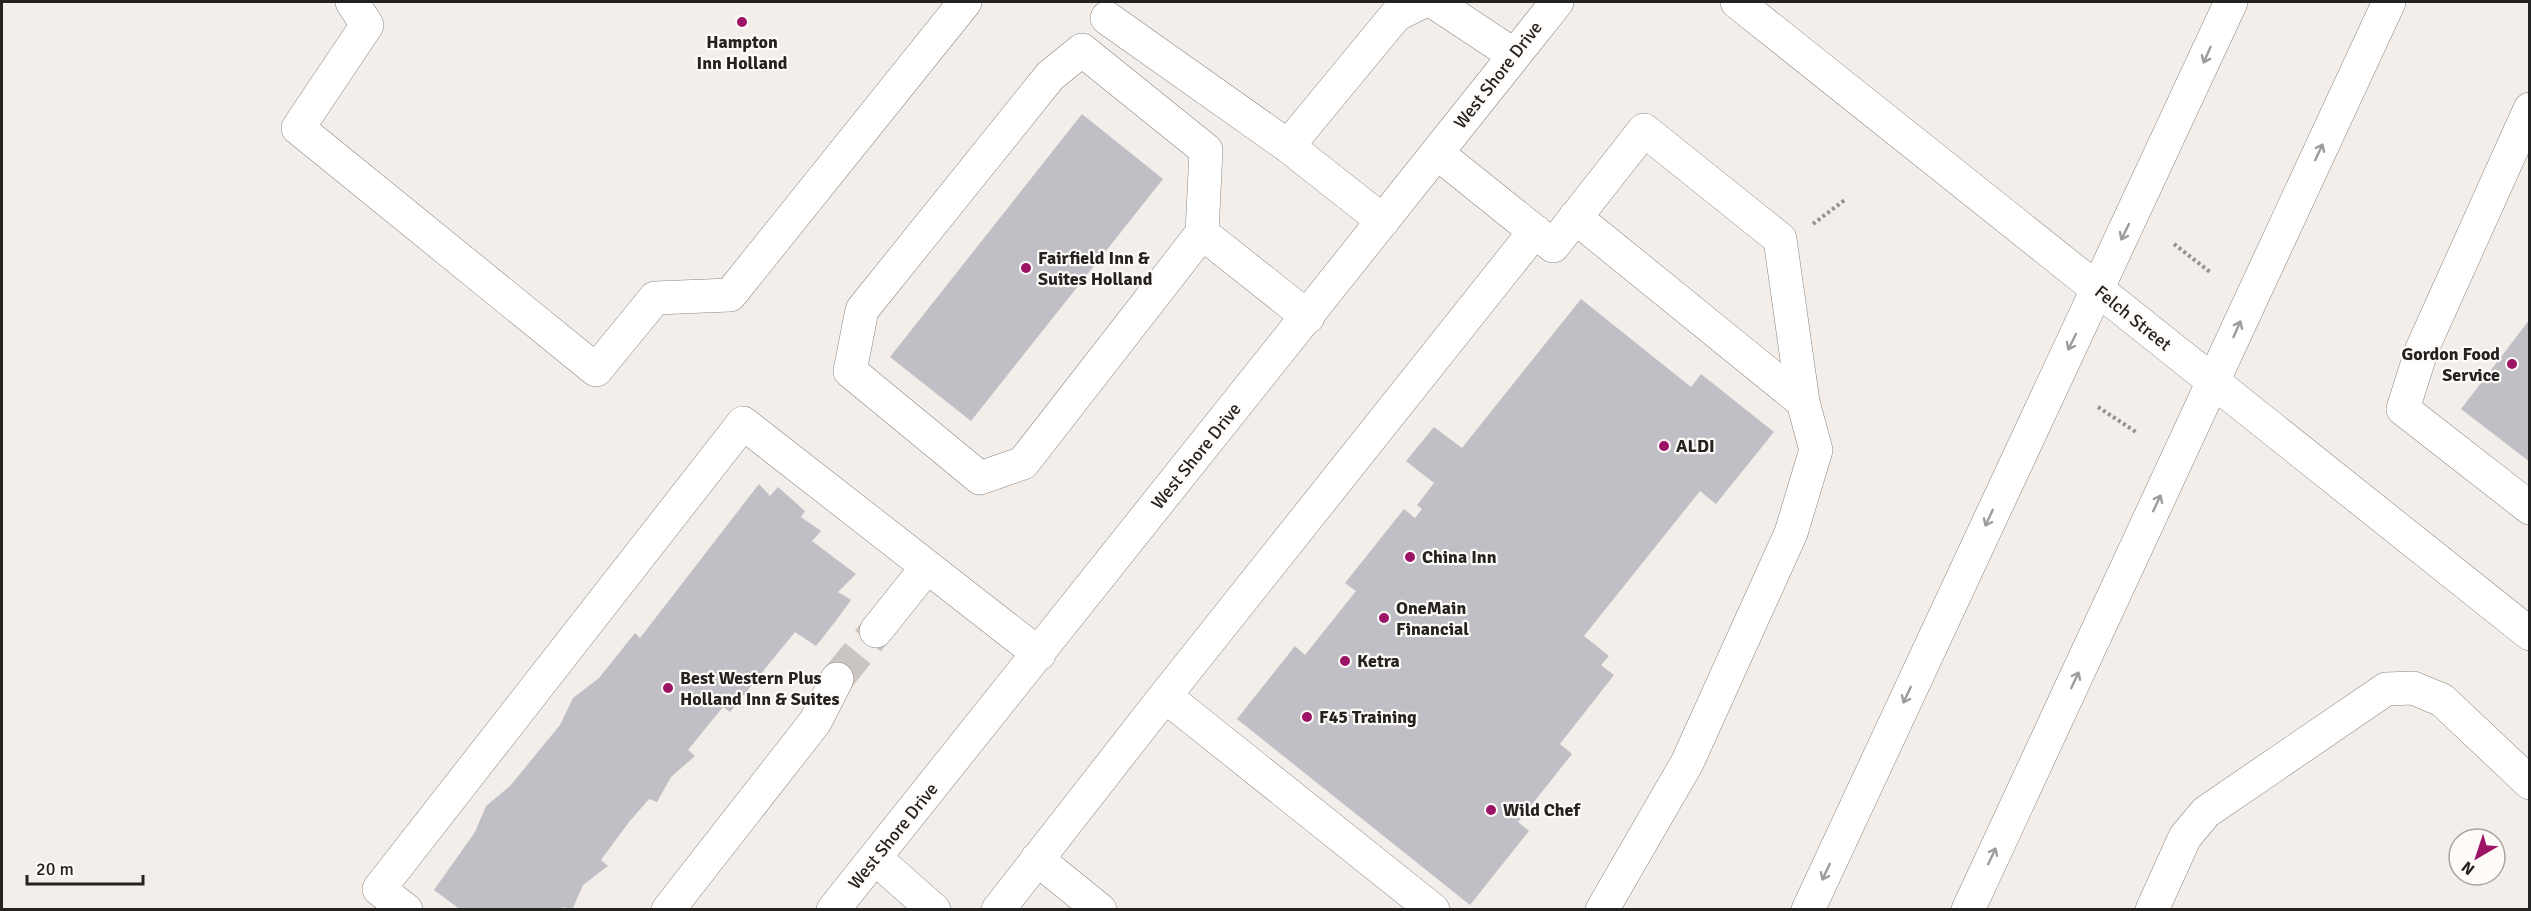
<svg xmlns="http://www.w3.org/2000/svg" width="2531" height="911" font-family="Signika,sans-serif">
<rect width="100%" height="100%" fill="#f3eee9"/>
<!-- building -->
<path fill="#c0bfc5" d="M1082,114L1163,179L971,421L890,357Z
M1581,299L1691,387L1701,374L1774,432L1716,504L1700,491L1584,636L1609,656L1601,665L1614,675L1560,744L1572,754L1518,822L1529,831L1470,905L1237,719L1295,646L1305,655L1356,591L1345,583L1404,509L1415,518L1422,509L1417,505L1434,483L1406,461L1434,427L1462,448Z
M2530,319V462L2461,409Z
M759,484L770,496L778,487L805,511L801,517L821,531L812,541L856,574L838,592L851,600L838,618L816,646L795,632L730,712L723,707L688,750L695,756L671,777L657,802L649,799L629,822L601,860L608,866L583,885L572,910L563,907L561,910H461L434,890L475,832L486,806L510,786L560,725L573,698L599,678L635,633L640,638Z"/>
<g fill="none" stroke-linecap="round" stroke-linejoin="round">
<!-- minor-tunnel -->
<path stroke="#cac5c1" stroke-width="33" stroke-dasharray="33 16" stroke-linecap="butt" d="M837,679L876,631"/>
<!-- minor casing -->
<g stroke="#8b8682" stroke-width="34">
<path id="minor" d="M352,2L367,25L298,128L596,370L655,298L730,295L965,2
M1434,2L1514,55
M1737,2L2530,634
M1107,18L1288,146L1383,221
M2530,109L2422,349L2403,409L2530,508
M1288,146L1396,15L1422,2
M1437,153L1553,246L1644,130L1780,239L1803,402L1816,450L1791,533L1687,763L1602,910
M1575,217L1803,402
M1202,233L1023,463L980,478L850,371L862,310L1050,76L1082,50L1206,150L1202,233L1308,317
M876,631L927,567
M875,858L934,910
M1037,859L1100,910
M406,910L379,889L743,423L1039,654
M668,910L815,722L837,679
M833,910L1557,2
M998,910L1165,696
M1433,910L1165,696L1535,231
M2152,910L2185,837L2206,812L2386,689L2413,688L2442,700L2530,783"/>
</g>
<!-- highway casing -->
<g stroke="#8b8682" stroke-width="34">
<path id="highway" d="M1808,910L2231,2
M1968,910L2389,2"/>
</g>
<!-- path -->
<path stroke="#95928e" stroke-width="4" stroke-dasharray="3 3" stroke-linecap="butt" d="M1813,224L1846,199
M2174,244L2210,272
M2098,407L2136,432"/>
<!-- minor -->
<use href="#minor" stroke="#fff" stroke-width="33"/>
<!-- highway -->
<use href="#highway" stroke="#fff" stroke-width="33"/>
</g>
<!-- one-way arrows -->
<defs><path id="oneway-shaft" d="M-6 0H5M1.5-3L5.5 0L1.5 3" fill="none" stroke-width="1.6" stroke-linecap="round" stroke-linejoin="round" transform="scale(1.5)"/></defs>
<g stroke="#9d9c9b">
<use href="#oneway-shaft" transform="translate(2207 55) rotate(114)"/>
<use href="#oneway-shaft" transform="translate(2319 152) rotate(-65)"/>
<use href="#oneway-shaft" transform="translate(2125 232) rotate(116)"/>
<use href="#oneway-shaft" transform="translate(2237 329) rotate(-66)"/>
<use href="#oneway-shaft" transform="translate(2072 342) rotate(116)"/>
<use href="#oneway-shaft" transform="translate(2157 503) rotate(-65)"/>
<use href="#oneway-shaft" transform="translate(1989 518) rotate(115)"/>
<use href="#oneway-shaft" transform="translate(2075 680) rotate(-65)"/>
<use href="#oneway-shaft" transform="translate(1907 695) rotate(115)"/>
<use href="#oneway-shaft" transform="translate(1992 856) rotate(-65)"/>
<use href="#oneway-shaft" transform="translate(1826 872) rotate(115)"/>
</g>
<!-- markers -->
<g fill="#9b1466" stroke="#fffbf8" stroke-width="2">
<circle cx="742" cy="22" r="6"/>
<circle cx="1026" cy="268" r="6"/>
<circle cx="2512" cy="364" r="6"/>
<circle cx="1664" cy="446" r="6"/>
<circle cx="1410" cy="557" r="6"/>
<circle cx="1384" cy="618" r="6"/>
<circle cx="1345" cy="661" r="6"/>
<circle cx="668" cy="688" r="6"/>
<circle cx="1307" cy="717" r="6"/>
<circle cx="1491" cy="810" r="6"/>
</g>
<g text-anchor="middle" dominant-baseline="central" stroke-width="4.5" stroke-linejoin="round" paint-order="stroke">
<!-- poi labels -->
<g font-size="18" font-weight="bold" fill="#252321" stroke="#fffbf8" text-anchor="start">
<text x="742" y="42" text-anchor="middle">Hampton<tspan x="742" dy="21">Inn Holland</tspan></text>
<text x="1038" y="258">Fairfield Inn &amp;<tspan x="1038" dy="21">Suites Holland</tspan></text>
<text x="2500" y="354" text-anchor="end">Gordon Food<tspan x="2500" dy="21">Service</tspan></text>
<text x="1676" y="446">ALDI</text>
<text x="1422" y="557">China Inn</text>
<text x="1396" y="608">OneMain<tspan x="1396" dy="21">Financial</tspan></text>
<text x="1357" y="661">Ketra</text>
<text x="680" y="678">Best Western Plus<tspan x="680" dy="21">Holland Inn &amp; Suites</tspan></text>
<text x="1319" y="717">F45 Training</text>
<text x="1503" y="810">Wild Chef</text>
</g>
<!-- street labels -->
<g font-size="18" fill="#252321" stroke="#fffbf8">
<text transform="translate(1498 75) rotate(-52)">West Shore Drive</text>
<text transform="translate(2133 318) rotate(39)">Felch Street</text>
<text transform="translate(1196 456) rotate(-51)">West Shore Drive</text>
<text transform="translate(893 836) rotate(-51)">West Shore Drive</text>
</g>
</g>
<!-- border -->
<rect width="2531" height="911" fill="none" stroke="#252321" stroke-width="6"/>
<!-- north arrow -->
<g transform="translate(2477 857) rotate(219)"><circle r="28" fill="#fffbf8" stroke="#a8a5a2" stroke-width="1.5"/>
<path d="M0-4.5L10 22L0 15L-10 22Z" fill="#9b1466"/>
<text y="-9" font-size="16" font-weight="bold" text-anchor="middle" fill="#252321">N</text>
</g>
<!-- scale -->
<path d="M27 875v9h116v-9" fill="none" stroke="#252321" stroke-width="3"/>
<text x="36" y="875" font-size="18" fill="#252321" stroke="#fffbf8" stroke-width="4.5" paint-order="stroke">20 m</text>
</svg>
